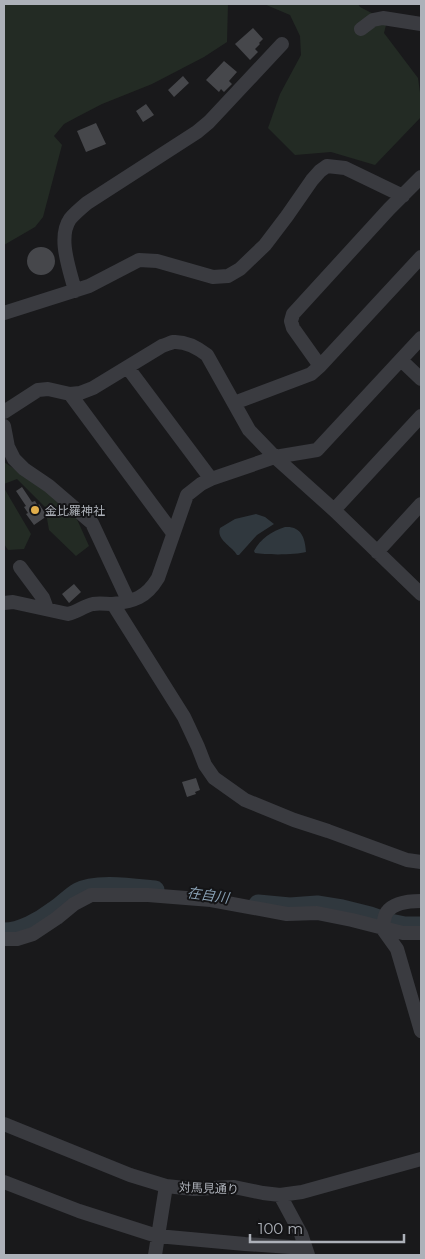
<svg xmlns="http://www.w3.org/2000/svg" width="425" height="1259" font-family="Montserrat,'Noto Sans JP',sans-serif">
<rect width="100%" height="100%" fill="#19191b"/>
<!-- green -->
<path fill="#232b24" d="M4,4H228L227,42L204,57L152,84L102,104L77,117L64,124L54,136L62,145L43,217L35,227L4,245Z
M264,4H358L360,7L387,21L384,33L418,78L421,100V117L375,165L331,152L295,155L268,128L280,94L301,55L300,36L290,15Z
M4,462L42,487L76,517L89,546L76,556L49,530L45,507L17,479L4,484Z
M4,488L31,534L24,549L8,550L4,544Z"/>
<!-- water -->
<path fill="#30383e" d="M256,514L265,517L274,524L257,535L239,555H237C232,546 216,540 220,528L235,519Z
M285,527C301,526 305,537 306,552C296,555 266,555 255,553L254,551C260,539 272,531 285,527Z"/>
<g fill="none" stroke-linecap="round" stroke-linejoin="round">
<!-- river -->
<path stroke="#30383e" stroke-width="19" d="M258,904L290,907L317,905L342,909L370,916L390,923L405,926H421
M4,932C20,932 40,921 53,911C62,906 69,897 78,892C95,882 135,888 155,890"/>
</g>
<!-- building -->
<path fill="#46474b" d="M253,28L263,39L259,43L260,44L255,49L258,52L250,60L235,44Z
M224,61L237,72L229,81L232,84L224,92L221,89L219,92L206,80Z
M183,76L189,83L174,97L168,90Z
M146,104L154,115L143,122L136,111Z
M96,123L106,144L86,152L77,131Z
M27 261a14 14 0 1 1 28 0a14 14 0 1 1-28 0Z
M22,487L32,502L35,501L38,506L39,504L47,516L34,525L26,514L28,513L24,507L26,506L16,491Z
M74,584L81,592L69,603L62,594Z
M196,778L200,790L195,792L196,794L187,797L182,782Z"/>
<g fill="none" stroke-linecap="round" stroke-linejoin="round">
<!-- minor -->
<path stroke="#3a3b40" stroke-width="14" d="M361,29L373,20L383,18L421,24
M75,291C70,270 57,238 70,219C75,213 81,208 87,203L197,132L209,122L282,44
M4,313L89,286L139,260L157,261L213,277L228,276L240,269L265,245L287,216L312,180L320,171L327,166L345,168L403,196
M401,360L421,379
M320,366L293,328L291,321L293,314L389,209L421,177
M128,368L211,479
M70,394L173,533
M234,403L311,374L320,366L421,257
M4,412L38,390L48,389L70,394L80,393L93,388L162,346C165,345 170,343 173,342C186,341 198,348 207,355L249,430L275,457L334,510L421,594
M4,426L8,447L14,459L24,469L49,486L92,523L128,600
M334,510L421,416
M377,552L421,504
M20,567L43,598L47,609
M4,603L13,602L68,614C77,612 84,606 93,604C99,603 106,604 113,604C134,601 146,598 158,578L187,495L201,484L211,479L275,457L317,450L421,338
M113,604L184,717L198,747L205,765L214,778L245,800L294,820L328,831L407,860L421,862
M382,928L397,949L421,1031
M382,928C384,923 384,916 387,912C394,902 410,901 421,901
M4,939H17L33,934L57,918L74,904L91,895H148L211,900L287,914L317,913L352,920L403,933H421
M4,1124L130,1175L166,1186L194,1189L234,1187L263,1193L280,1195L302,1192L421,1159
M4,1182L79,1211L157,1236L245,1244L305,1248
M280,1195L301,1234L308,1255
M155,1255L166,1186"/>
</g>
<!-- markers -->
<circle fill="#e1ae4b" stroke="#141416" stroke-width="2" cx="35" cy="510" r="5"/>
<g text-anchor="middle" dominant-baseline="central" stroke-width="4" stroke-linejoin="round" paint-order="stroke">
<!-- poi labels -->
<g font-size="12" fill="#adb1b9" stroke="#141416" text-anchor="start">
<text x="45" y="510">金比羅神社</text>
</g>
<!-- street labels -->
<g font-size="12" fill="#adb1b9" stroke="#141416">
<text transform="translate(209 1188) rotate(2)">対馬見通り</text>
</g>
<!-- water labels -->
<g font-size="14" font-style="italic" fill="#879eb1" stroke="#141416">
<text transform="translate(208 895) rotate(8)">在自川</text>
</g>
</g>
<!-- border -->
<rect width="425" height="1259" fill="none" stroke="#adb1b9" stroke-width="10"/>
<!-- scale -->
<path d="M250 1234v8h154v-8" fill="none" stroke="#adb1b9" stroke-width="2.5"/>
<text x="258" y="1234" font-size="15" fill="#adb1b9" stroke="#141416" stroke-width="4" paint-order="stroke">100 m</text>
</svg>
